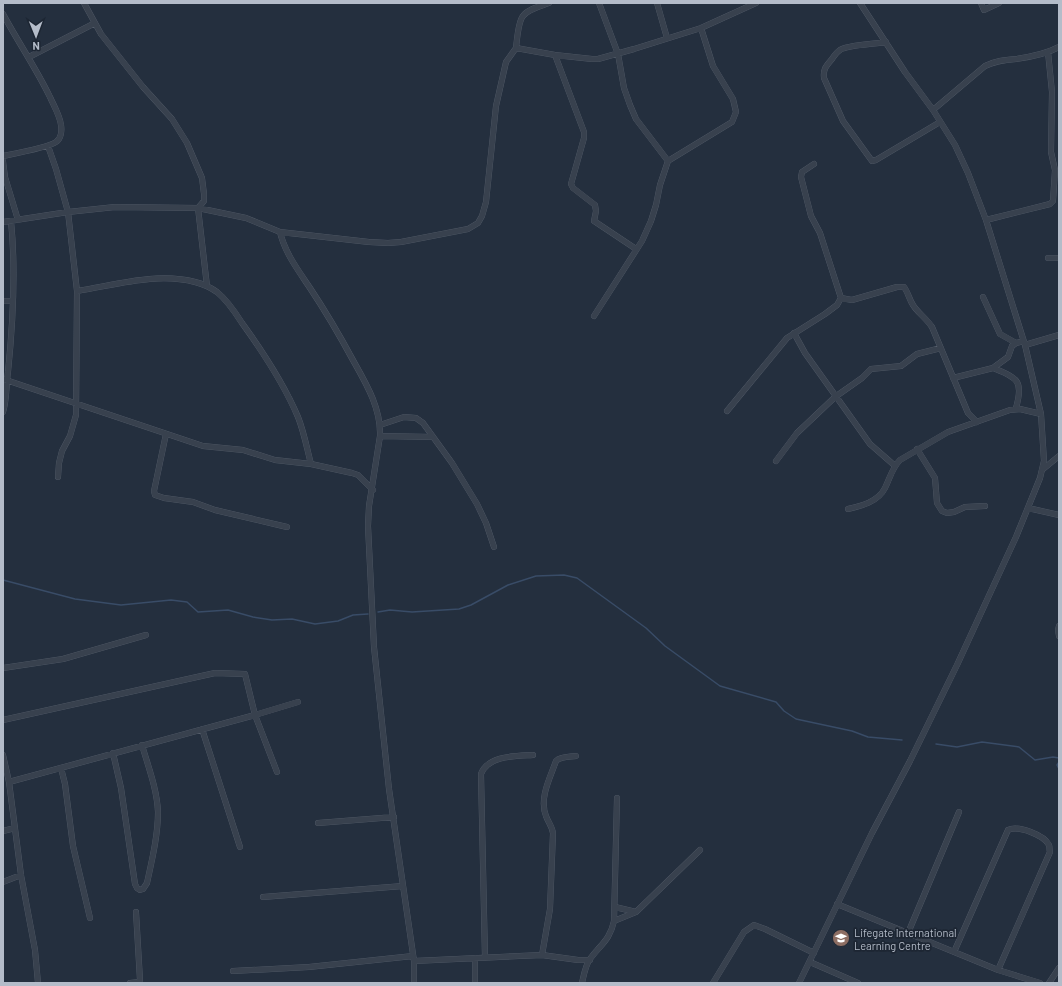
<svg xmlns="http://www.w3.org/2000/svg" width="1062" height="986" font-family="Barlow,sans-serif">
<rect width="100%" height="100%" fill="#242f3e"/>
<g fill="none" stroke-linecap="round" stroke-linejoin="round">
<!-- stream -->
<path stroke="#394c67" stroke-width="1.5" d="M3,580L75,599L121,605L171,600L187,602L198,612L228,610L253,617L272,620L292,619L315,624L338,621L353,615L368,614
M378,612L390,610L412,612L459,609L471,605L508,585L536,576L564,575L577,578L646,628L665,646L720,686L776,702L784,711L796,719L852,731L868,737L902,740
M936,744L957,747L982,742L1019,747L1035,760L1053,757L1059,758
M1059,762L1057,765L1059,769"/>
<!-- minor casing -->
<g stroke="#565f6c" stroke-width="6">
<path id="minor" d="M84,3L101,34L143,87L172,119L187,143L202,178L204,194V201L198,208L207,286
M599,3L618,54L624,88L630,105L636,119L668,161
M657,3L667,38
M981,3L984,10L999,3
M3,14C18,42 36,68 50,97C54,106 60,116 61,125C62,131 61,139 56,142C50,147 13,154 3,156
M886,42C876,44 846,45 840,50C837,52 834,56 832,59C826,66 823,69 824,78L843,121L872,161L876,160L940,122
M516,48C517,40 518,22 523,16C528,9 541,6 549,3
M555,55L584,132V138L571,184L573,188L595,205L596,211L594,221L636,249
M29,57L95,23
M933,110L985,66C995,61 1004,60 1016,59C1030,57 1046,54 1059,47
M48,146L56,169L68,212L77,291L76,415L70,436L62,451L59,463L58,477
M3,161L5,177L18,220
M986,220L1050,204L1053,201L1055,170L1051,152L1052,92L1048,52
M3,222L68,212L115,207L198,208L246,218L280,232L369,242L388,243L401,242L468,229L478,223L482,216L486,202L496,106L506,62L516,48L555,55L592,59H598L634,49L701,28L756,3
M280,232C285,253 298,270 310,288C326,312 340,336 354,362C367,385 381,409 380,436L369,506L368,526L374,647L389,789L414,961V983
M1048,258H1059
M77,291C116,285 156,272 195,282C203,284 210,287 217,292C227,300 235,312 242,323C263,352 284,384 298,417C304,432 307,449 311,464
M983,297L1000,334L1016,343
M841,298L852,300L897,287H904C908,292 909,299 913,305C917,312 926,318 932,327L968,413L977,422
M3,301H13
M594,316L642,241L651,221L656,205L660,185L668,161L732,122L736,112L733,99L713,66L701,28
M794,333L805,353L870,444L894,465
M1025,345L1059,335
M993,368C1017,378 1024,380 1016,408
M953,378L993,368L1008,357L1012,346L1016,343L1024,341
M3,379L203,446L243,450L275,460L311,464L352,473L358,475L373,490
M727,411L787,338L825,314L837,305L841,298L820,233L811,216L801,177L802,172L814,164
M3,412C7,400 6,385 8,372C13,323 16,270 11,221
M380,425L404,417L416,418L423,423L452,463L477,504L486,523L494,547
M166,434L154,491L155,495L164,498L193,502L215,510L287,527
M380,436L433,437
M917,449L935,478L937,503L942,511L947,513L954,512L965,507L985,506
M776,461L797,433L835,397L862,378L871,369L901,366L917,354L941,348
M1042,470L1059,456
M1028,508L1059,515
M848,509C861,506 878,502 885,488C890,478 892,468 900,460L948,432L1010,410L1020,409L1041,414
M1059,626L1058,630L1059,636
M3,668L63,659L146,635
M3,720L215,673L245,674L255,715L277,772
M202,729L240,847
M113,753L121,788L135,884L137,888L140,890L143,889L147,883C152,860 158,835 158,812C157,789 148,766 142,745
M3,755L9,782L21,875L35,950L38,983
M61,768L65,784L73,846L90,918
M9,782L255,715L298,702
M318,823L394,817
M3,831L15,828
M3,882L21,875
M263,897L403,886
M837,904L998,970L1040,983
M615,907L636,912
M614,921L636,912L700,850
M908,933L959,812
M954,952L1008,830C1018,825 1044,835 1049,845C1050,847 1049,849 1050,852L998,970
M542,955L550,909L553,833C552,826 548,822 546,816C539,798 550,778 556,761C561,756 569,757 576,756
M485,958L481,774C488,755 516,756 533,755
M414,961L542,955L578,960H590
M810,962L858,983
M233,971L309,967L413,956
M130,983L139,982L140,980L136,912
M475,983V958
M582,983C584,975 585,966 590,959C601,944 610,940 614,921L617,798
M713,983L744,932L754,925L765,929L814,953
M799,983L872,833L910,761L957,665L1016,537L1040,478L1044,461L1041,414L1025,345L986,220L968,173L955,145L933,110L905,72L860,3
M1049,983L1059,968"/>
</g>
<!-- minor -->
<use href="#minor" stroke="#38414e" stroke-width="5.5"/>
</g>
<!-- icons -->
<defs>
<g id="school-disc" transform="scale(0.9)"><circle r="9.5" fill="#8d6e63" stroke="#1d2633"/><path d="M0-5L7-2L0 1L-7-2ZM-4 1L0 2.5L4 1V4Q0 6-4 4Z" fill="#fff"/></g>
</defs>
<g fill-rule="evenodd">
<use href="#school-disc" x="841" y="938"/>
</g>
<g text-anchor="middle" dominant-baseline="central" stroke-width="3.5" stroke-linejoin="round" paint-order="stroke">
<!-- poi labels -->
<g font-size="11" fill="#b4bcc9" stroke="#1d2633" text-anchor="start">
<text x="854" y="932">Lifegate International<tspan x="854" dy="13">Learning Centre</tspan></text>
</g>
</g>
<!-- border -->
<rect width="1062" height="986" fill="none" stroke="#b4bcc9" stroke-width="8"/>
<!-- north arrow -->
<g transform="translate(36 36) rotate(179)" stroke="#1d2633" stroke-width="3" paint-order="stroke">
<path d="M0-3L7 15L0 10L-7 15Z" fill="#b4bcc9"/>
<text y="-6" font-size="11" font-weight="bold" text-anchor="middle" fill="#b4bcc9">N</text>
</g>
</svg>
